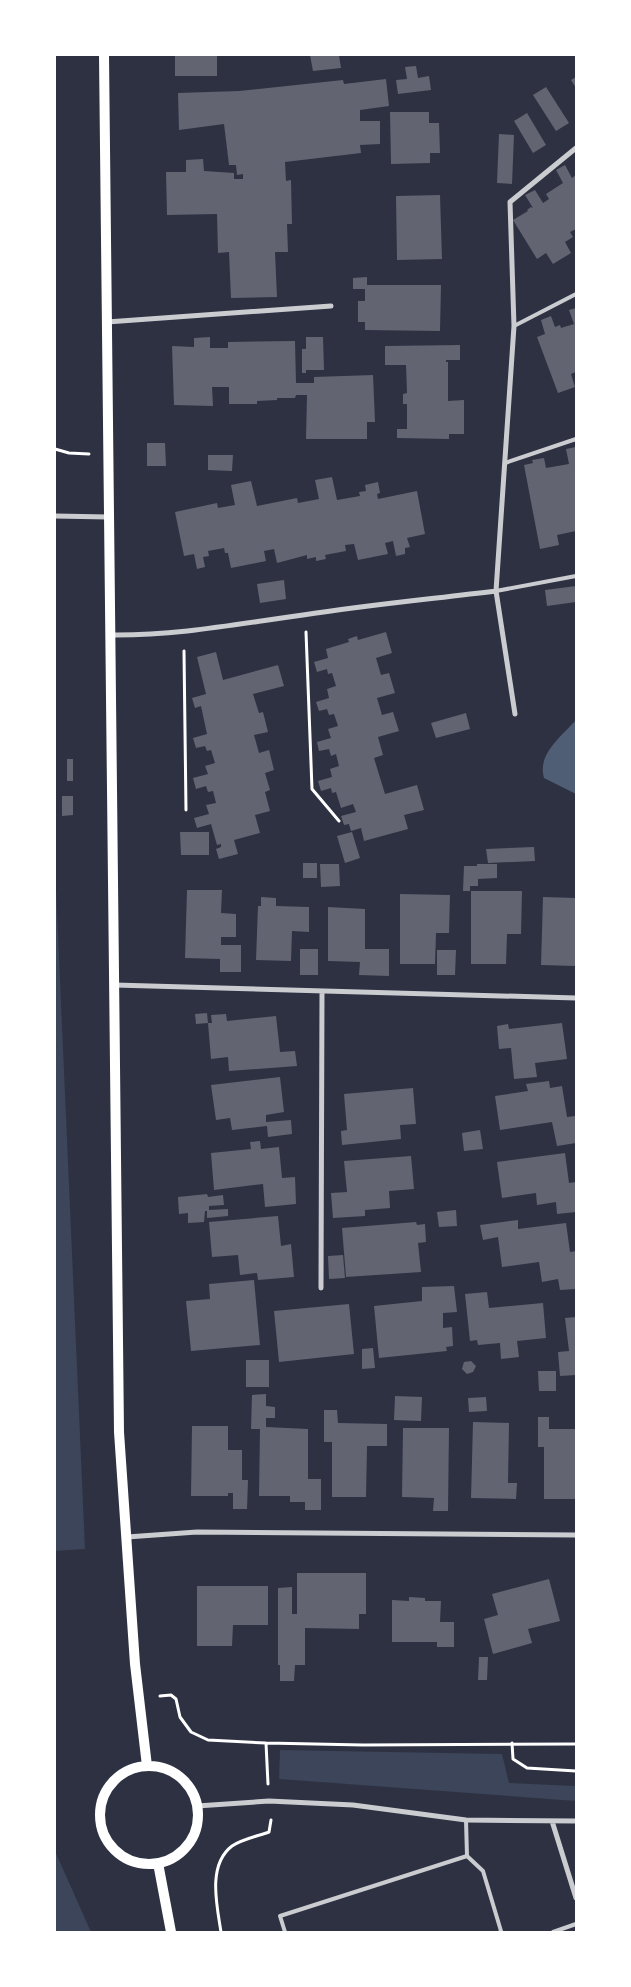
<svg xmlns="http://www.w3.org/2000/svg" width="631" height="1987" font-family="Ubuntu,sans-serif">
<rect width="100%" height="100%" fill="#2d3142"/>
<!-- green -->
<path fill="#3c4559" d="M55,866L85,1549L55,1551Z
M280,1750L502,1754L509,1783L576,1786V1801L279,1779Z
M55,1851L91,1932H55Z"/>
<!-- water -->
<path fill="#4f5d75" d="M576,720V794L544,778C537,754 561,737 576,720Z"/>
<!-- building -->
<path fill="#626471" d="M175,55H217V76H175Z
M310,55H339L341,68L313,71Z
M416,66L418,78L429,76L431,90L398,94L396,80L407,79L405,67Z
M576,77V88L571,80Z
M386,79L389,106L360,110V121H380V144L360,145L361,153L285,162L286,181L291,180L292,224H287L288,252H275L277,297L231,298L229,252L218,253L217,214L167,215L166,172H186V160L203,159L204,171L234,173V179H243V174L237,175L236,165H229L224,124L179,130L178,93L239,91L343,80L344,84Z
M546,87L569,123L556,131L533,95Z
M390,112H429V123H439L440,153H430V163L391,164Z
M527,113L546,145L533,153L514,121Z
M499,134L514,135L512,184L497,183Z
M565,165L572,178L576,175V229L570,232L573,237L565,242L571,253L553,264L546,253L537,259L513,220L528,211L527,210L531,207L533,208L525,195L535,190L543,203L549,199L546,194L563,183L556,170Z
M440,195L442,259L397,260L396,196Z
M367,277V285H441L440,331L365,330V322H358V301H365V289H353V278Z
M576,308V372L571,374L575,387L558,393L537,337L545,334L541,320L551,316L555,327L560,325L561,328L574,324L569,310Z
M210,337V348H228V342L295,341L296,383H314V377L373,375L375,422H367V439H306L307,395H296L295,398H277V400L257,401V404H229V387H212L213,406L174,405L172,346L194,347V338Z
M306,337H323L324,370H306V373H302V349H306Z
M460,345V360H446V362H448V401L464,400V434H449V439L397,438V429H407V404H403V394L407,393L406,365H385V346Z
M147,443H165L166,466H147Z
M576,447V531L557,535L559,545L540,549L524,465L533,463L532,460L544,458L546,468L569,464L566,449Z
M208,455H233L232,471L208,470Z
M332,477L337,500L360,496L359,492L366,491L365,485L378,482L380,493L377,494L378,499L417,491L425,534L407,538L410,547L405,548V554L396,556L393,541L385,543L388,554L358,560L354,544L345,545L346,551L325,555L326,559L316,561V557L307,559V555L277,563L274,549L264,551L266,561L231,568L228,553H225L224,548L208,551L209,556L203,557L205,567L197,569L194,554L184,556L175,512L217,503L218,508L235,505L231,485L251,481L257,506L297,498L298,503L319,499L315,480Z
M284,580L286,599L260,603L257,584Z
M576,586V602L547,606L545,590Z
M386,632L392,653L376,658L381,675L389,673L395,693L377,698L382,715L393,712L399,731L378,737L383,755L374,758L385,794L417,785L424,810L404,815L408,829L364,841L361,828L351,831L349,824L344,825L341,816L356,812L353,804L341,808L336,792L332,793L331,788L321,791L318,781L332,777L330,769L339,766L336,754L331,756L329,749L319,751L317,742L331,738L328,729L338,726L334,714L329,715L327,709L319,711L316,702L329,698L327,689L336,686L332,673L328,674L327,669L317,672L314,662L328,658L326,649L349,642L348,639L357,636L358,640Z
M216,652L223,680L278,665L284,686L253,694L259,713L263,712L268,732L254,735L259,753L269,750L274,770L265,773L270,790L265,792L270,811L255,815L260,833L234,840L238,854L219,859L216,849L221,847V844L217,845L211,824L197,828L194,818L209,814L206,805L216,803L213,791L208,792L206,786L196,789L193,778L208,774L205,766L215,763L211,750L207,751L205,746L196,748L193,738L207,734L201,706L195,708L192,698L206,694L197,657Z
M466,713L470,729L436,738L431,723Z
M67,759H73V781H67Z
M62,796H73V815L62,816Z
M180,832H209V855H181Z
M352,832L360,858L345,863L337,836Z
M534,847L535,861L488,863L486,849Z
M303,863H317V878H303Z
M320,864H339L340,886L321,887Z
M477,864H497V878L478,879V886H470V891H463L464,866H477Z
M187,890H222L221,913L236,914V937H221V945H241V972H220V959L185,958Z
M471,891H522L521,934H507L506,964H471Z
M400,894L450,895L449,933H436L435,964H400Z
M261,897L276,898V906L309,907V932L292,931L291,961L256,960L258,906H261Z
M543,897L576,898L575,966L541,965Z
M328,907L365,909V949H389V976L359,975L360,962L328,961Z
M300,949H318V975H300Z
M437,950H456L455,975H437Z
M207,1013L208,1023L196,1024L195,1014Z
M226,1014L227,1021L276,1016L280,1052L295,1051L297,1066L229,1071L228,1057L211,1059L208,1023H212L211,1015Z
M562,1023L567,1059L535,1063L537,1077L514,1079L511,1048L499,1049L497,1026L508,1024L509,1029Z
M280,1077L284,1112L266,1115V1122L291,1120L292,1134L268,1137L267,1126L232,1130L230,1118L216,1120L211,1085Z
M549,1081L550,1088L562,1086L567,1117L575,1116L576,1143L557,1146L552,1122L500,1130L495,1096L528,1091L526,1084Z
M413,1088L416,1124L400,1125L401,1139L342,1145L341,1131L347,1130L344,1094Z
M480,1130L483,1149L464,1151L462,1133Z
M260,1141L261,1149L279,1147L282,1178L295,1177L296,1204L265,1207L263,1184L214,1190L211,1153L251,1149L250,1142Z
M565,1153L569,1183L576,1182V1212L557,1214L556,1202L537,1205L536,1193L502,1198L497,1162Z
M411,1156L414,1189L389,1191L390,1208L365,1210V1216L333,1218L331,1193L347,1192L344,1161Z
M207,1194L208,1197L223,1195L224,1205L209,1206V1210L228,1209V1216L207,1218V1211H205L204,1222L188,1223V1213L179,1214L178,1197Z
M456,1210L457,1226L439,1227L437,1212Z
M278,1216L281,1246L291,1244L294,1277L258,1280L257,1273L240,1275L238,1255L212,1257L209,1222Z
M518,1220V1229L566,1223L570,1252L576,1251V1289L560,1290L558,1279L542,1282L539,1262L502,1267L498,1237L483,1240L480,1225Z
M416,1222L417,1225L425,1224L426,1242L418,1243L421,1272L346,1277L342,1228Z
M343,1255L345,1278L329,1279L328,1256Z
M254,1280L260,1345L191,1351L186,1301L210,1299L209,1284Z
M454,1286L457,1312L443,1313V1328L452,1327L453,1346L446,1347L447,1351L379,1358L374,1306L422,1301V1287Z
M487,1292L489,1308L543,1303L546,1338L517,1341L519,1357L501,1359L500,1343L478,1345L477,1340L470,1341L465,1294Z
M349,1304L354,1354L279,1362L274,1311Z
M576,1317V1375L560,1376L558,1352L569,1351L565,1318Z
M373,1348L375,1368L362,1369V1349Z
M246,1360H269V1387H246Z
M471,1361L476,1366L473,1372L467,1374L462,1369L464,1362Z
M538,1371H556V1391H539Z
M266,1394V1406L275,1407V1418H266V1427L308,1429V1479H321V1510H305V1502H290V1496H259L260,1429H251L252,1395Z
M395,1396L422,1397L421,1421L394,1420Z
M486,1397L487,1411L469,1412L468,1398Z
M324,1410H337L338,1423L387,1424V1446H367L366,1497H332V1442H324Z
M538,1417H549V1429H576V1499H544V1447H538Z
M473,1422L509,1423L508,1483H517L516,1499L471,1498Z
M192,1426H228V1450H242V1480H248L247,1509H233V1493H228V1496H191Z
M403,1428H449L448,1511H433L434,1498L402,1497Z
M297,1573H366V1614H359V1629L305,1628V1665H295L294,1681H280V1665H278V1588L292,1587V1614H297Z
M549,1579L560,1621L528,1629L532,1643L493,1654L484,1619L498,1615L492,1594Z
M197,1586H268V1625H233L232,1646H197Z
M409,1597L425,1598V1601H441L440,1622H454V1647H437V1642H392V1600L409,1601Z
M479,1657H488L487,1680H478Z"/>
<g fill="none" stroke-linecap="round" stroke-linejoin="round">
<!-- path -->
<path stroke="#fff" stroke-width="3" d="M55,449L69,453L89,454
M306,632L312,789L339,821
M184,651L186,810
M160,1696L171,1695L176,1699L180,1717L191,1732L208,1740L266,1743L363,1745L576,1744
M266,1743L268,1784
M512,1743L513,1759L527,1768L576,1771
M221,1932C217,1906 207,1865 232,1846C242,1839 258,1836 269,1832L271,1820"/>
<!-- service -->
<path stroke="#caccd0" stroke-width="4" d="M514,326L576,294
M505,463L576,439
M496,591L576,576
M466,1820L467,1856L483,1871L501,1931L500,1932
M285,1932L280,1916L467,1856
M553,1932L576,1924"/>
<!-- minor -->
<path stroke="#caccd0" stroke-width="5" d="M107,322L331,306
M55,516L108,517
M109,635C175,636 238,624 303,615C367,605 431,599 496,591
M515,714L496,591L514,326L510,202L576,148
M115,985L576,998
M321,1288L322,991
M127,1537L197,1532L576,1535
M197,1806L269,1801L353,1805L466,1820L576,1821
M552,1821L576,1898"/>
<!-- secondary -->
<path stroke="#fff" stroke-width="10" d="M104,55L119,1432L135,1664L147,1766
M100 1815a49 49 0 1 1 98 0a49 49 0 1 1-98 0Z
M158,1863L171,1932"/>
</g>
<!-- border -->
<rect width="631" height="1987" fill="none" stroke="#ffffff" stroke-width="112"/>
</svg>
